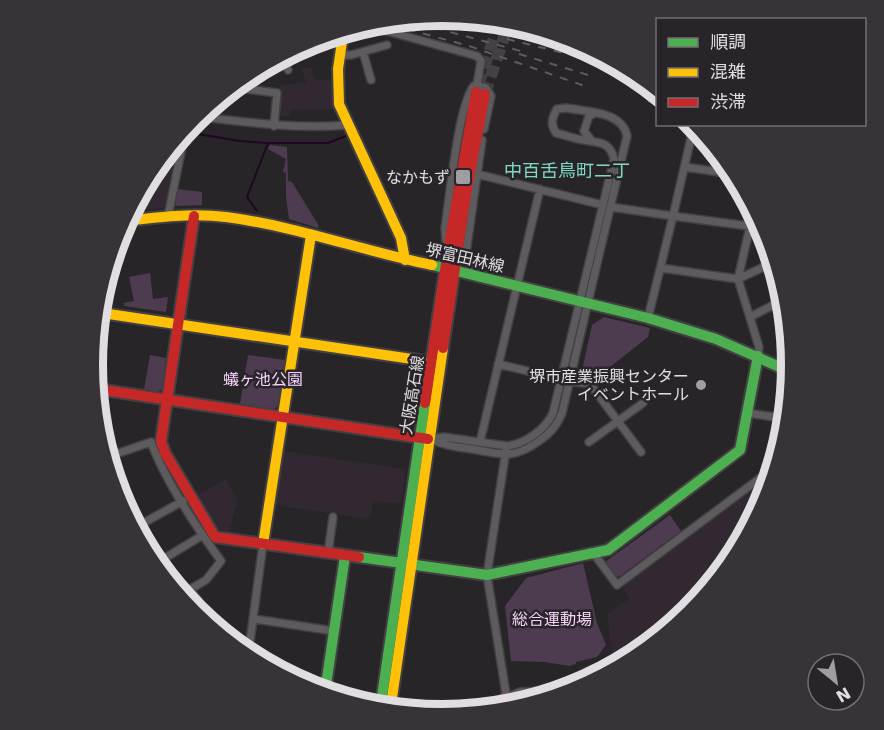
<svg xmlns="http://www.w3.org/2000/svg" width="884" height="730" font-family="'DejaVu Sans','Noto Sans JP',sans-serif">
<rect width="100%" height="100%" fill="#272528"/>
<!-- built -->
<path fill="#312832" d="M311,67L316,80H335L337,109L290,110L289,116L277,117L280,85L306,82L301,68Z
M179,141L164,208L132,211Z
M283,451L406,469L401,504L373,501L370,519L274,505Z
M770,475L765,499L689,613L591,678L579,676L578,667L601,662L612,654L607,614L630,598L623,589L625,583Z
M226,479L238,500L229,532L218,529L198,495Z"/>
<!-- green -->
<path fill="#4d3b4f" d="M270,145L287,147L288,181L292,182L319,226L318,228L289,219L286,197V173L283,172L286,159L268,149Z
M178,189L202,192V205L175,206Z
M150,273L153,299L168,297L166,312L124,306V303L134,301L129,277Z
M604,317L650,328L648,337L596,378L581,375L592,325Z
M150,355L166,358L162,389L157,392L144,390Z
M248,355L285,360L278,406L274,409L240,404Z
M670,515L681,531L620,576L616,577L605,562Z
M583,563L597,623L606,645L597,657L576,662V664L569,666L545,662L511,661L505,606L526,578Z"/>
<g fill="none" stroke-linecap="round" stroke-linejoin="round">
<!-- stream -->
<path stroke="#1f0622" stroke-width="2" d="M199,118L196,130L198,134L240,141L268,143L247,197L257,211
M268,143H328L346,136"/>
<!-- primary-tunnel -->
<path stroke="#434144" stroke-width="12" stroke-dasharray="12 6" stroke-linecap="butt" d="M478,85L498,26
M485,94L507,28"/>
<!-- street casing -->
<g stroke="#424043" stroke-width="10">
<path id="street" d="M436,16L480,26
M376,28L477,56L481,61L477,85
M363,52L371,80
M339,55H351L387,45
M284,58L288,70
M238,88L277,93L274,126
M567,108C587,112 622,111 627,136L562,413C557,426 550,433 539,441C513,460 501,454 472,449C458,447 445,446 431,439L444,437L507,446C525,444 545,430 553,413L614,159C610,141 599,143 584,140C575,139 565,135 556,133C550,124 552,118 557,109Z
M203,112V117C252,123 298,129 348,125
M592,141L584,131L589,116L595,113
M685,167L726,173
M477,174L603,205
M611,207L673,216L694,125
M753,213L738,279L759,347L758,356
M168,216L185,132
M446,242L445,228C449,202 459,98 475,85L486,88L491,96L484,129
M661,268L738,279L772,263
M473,272L465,260L482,140
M750,317L779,302
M648,318L673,216L763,228
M498,364L561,379
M569,381L590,384L641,452
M748,413L781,418
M480,442L540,189
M589,442L643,403
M506,450L487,575L507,700
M110,456L151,442C165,480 197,528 221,561L206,580L182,594
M113,472L140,525
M138,526L183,501
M328,553L333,517
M594,554L617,585L771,470
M160,561L203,535
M190,589L214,625
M254,619L334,631
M249,649L263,544
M274,665L278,666
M506,698L520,692L568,690"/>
</g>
<!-- fast casing -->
<g stroke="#424043" stroke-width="14">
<path id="fast" d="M432,265L648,318L716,339L791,372
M359,557L487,575L608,550L740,450L758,356
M325,692L345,556
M381,703L425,403"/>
</g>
<!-- slow casing -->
<g stroke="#424043" stroke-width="14">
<path id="slow" d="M343,35L338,69L339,104L401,238L405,260
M125,221C158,217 193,213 226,217C296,226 363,251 432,265
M102,313L432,362
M263,544L311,235
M391,705L443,348"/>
</g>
<!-- jam casing -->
<g stroke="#424043" stroke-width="14">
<path id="jam" d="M194,216L161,441L165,453L215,537L359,557
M443,348L467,188L485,94
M97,389L428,439
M425,403L448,250L476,92
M498,704L506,698"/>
</g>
<!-- street -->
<use href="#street" stroke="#5d5b5e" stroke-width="7"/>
<!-- fast -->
<use href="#fast" stroke="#4caf50" stroke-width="10"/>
<!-- slow -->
<use href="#slow" stroke="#ffc107" stroke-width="10"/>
<!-- jam -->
<use href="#jam" stroke="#c62828" stroke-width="10"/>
<!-- rail -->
<path stroke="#5e5c5f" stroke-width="2" stroke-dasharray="8 8" stroke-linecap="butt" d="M419,20L446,26
M392,25L469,46L585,86
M435,28L528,53
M507,39L592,60
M519,54L588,75
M648,101L658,103"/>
</g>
<!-- markers -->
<g fill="#a09da0" stroke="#282429" stroke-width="2">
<rect x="455" y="169" width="16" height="16" rx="3"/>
<circle cx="701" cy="385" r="6"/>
</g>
<g text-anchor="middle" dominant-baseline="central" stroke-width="5" stroke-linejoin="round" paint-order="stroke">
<!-- poi labels -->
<g font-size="16" fill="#e1dee1" stroke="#282429" text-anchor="end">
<text x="450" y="177">なかもず</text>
<text x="689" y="376">堺市産業振興センター<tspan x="689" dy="18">イベントホール</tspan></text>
</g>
<!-- street labels -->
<g font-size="16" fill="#e1dee1" stroke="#282429">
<text transform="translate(465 258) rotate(13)">堺富田林線</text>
<text transform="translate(412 395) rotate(-81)">大阪高石線</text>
</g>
<!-- park labels -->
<g font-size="16" fill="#f6d5f9" stroke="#282429">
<text x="263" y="379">蟻ヶ池公園</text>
<text x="552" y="619">総合運動場</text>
</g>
<!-- neighbourhood labels -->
<g font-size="18" fill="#7cdcc1" stroke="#282429">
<text x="567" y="170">中百舌鳥町二丁</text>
</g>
</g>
<!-- crop -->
<path d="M0 0H884V730H0ZM103 365a339 339 0 1 1 678 0a339 339 0 1 1-678 0Z" fill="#373338" fill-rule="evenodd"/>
<path fill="none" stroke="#e1dee1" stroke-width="8" d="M103 365a339 339 0 1 1 678 0a339 339 0 1 1-678 0Z"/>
<!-- legend -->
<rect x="656" y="18" width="210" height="108" fill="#282429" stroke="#726e73" stroke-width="1.5"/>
<rect x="668" y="38" width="30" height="9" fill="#4caf50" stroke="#726e73" stroke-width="1.5"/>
<text x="710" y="48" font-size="18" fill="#e1dee1">順調</text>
<rect x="668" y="68" width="30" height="9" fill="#ffc107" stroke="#726e73" stroke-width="1.5"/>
<text x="710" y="78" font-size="18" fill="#e1dee1">混雑</text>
<rect x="668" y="98" width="30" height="9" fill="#c62828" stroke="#726e73" stroke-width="1.5"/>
<text x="710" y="108" font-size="18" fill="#e1dee1">渋滞</text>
<!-- north arrow -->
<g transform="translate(836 682) rotate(150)"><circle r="28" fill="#282429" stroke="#726e73" stroke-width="1.5"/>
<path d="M0-4.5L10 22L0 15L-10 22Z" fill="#a09da0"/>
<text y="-9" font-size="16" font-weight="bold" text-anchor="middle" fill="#e1dee1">N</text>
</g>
</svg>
